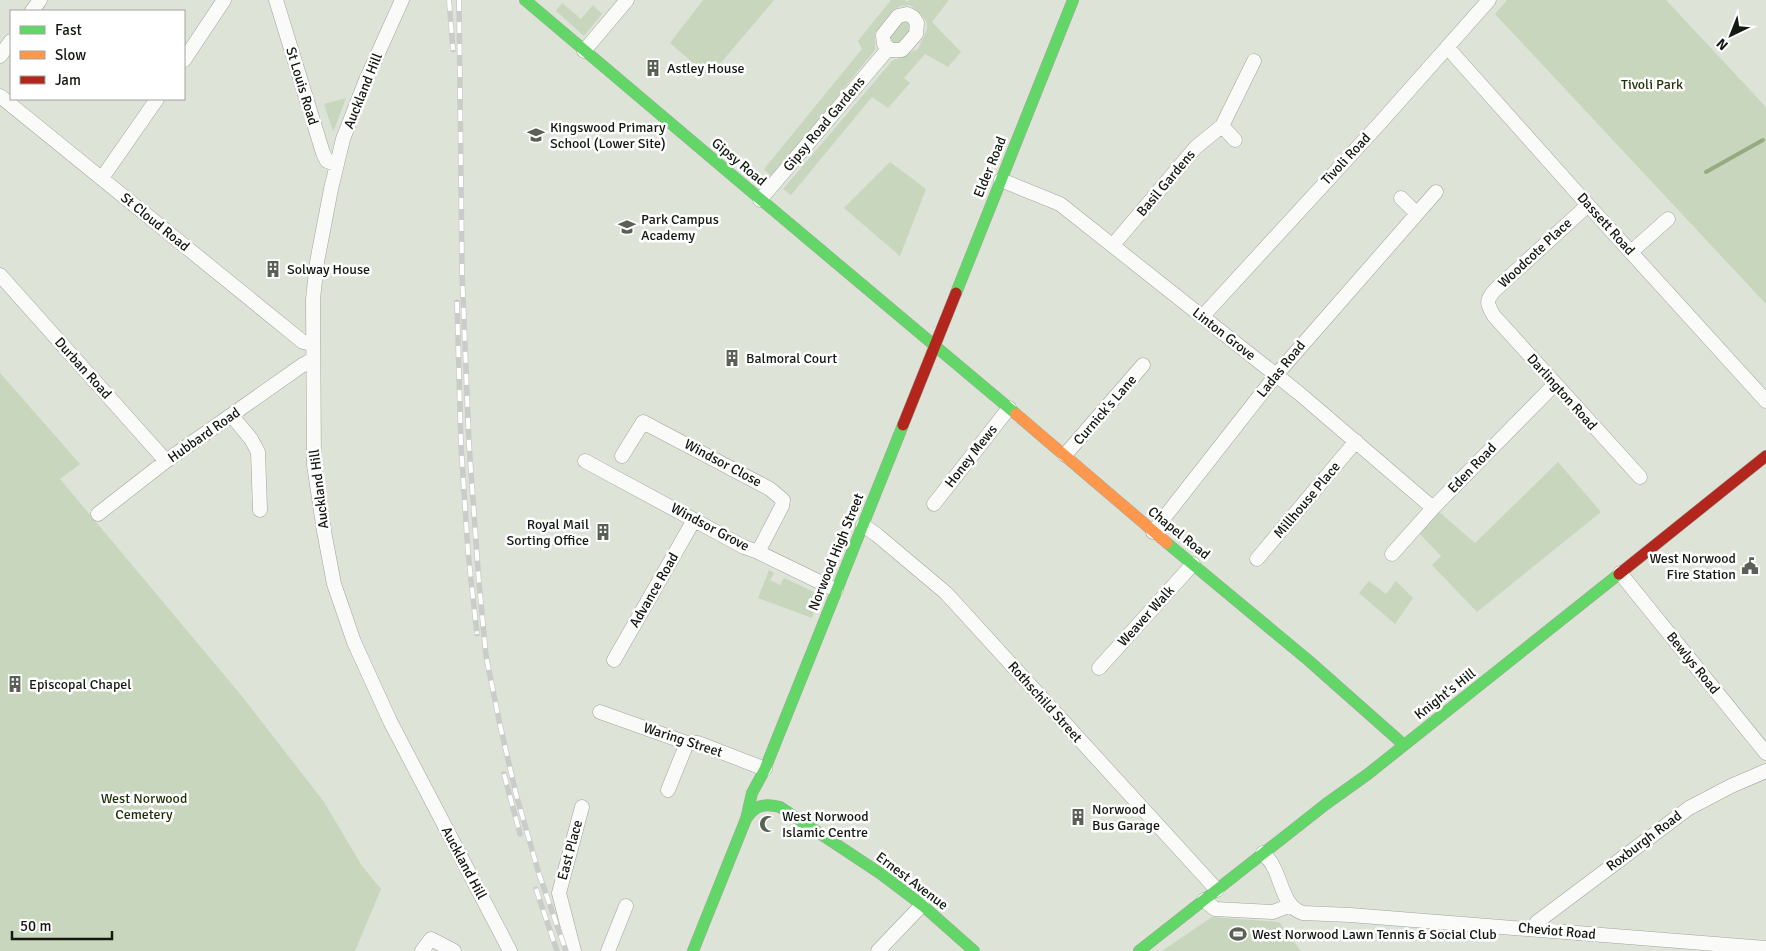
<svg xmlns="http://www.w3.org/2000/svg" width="1766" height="951" font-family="Signika,sans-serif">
<rect width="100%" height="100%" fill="#dde3d7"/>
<!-- green -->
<path fill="#c8d6bd" d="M703,0H774L709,77L670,43Z
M891,0H905L907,2L909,0H949L932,22L961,52L948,67L925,54L904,78L910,83L888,108L872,97L791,195L783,189L892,61L918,49C930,23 933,25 910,5L900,6L886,18L875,33V50L844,88L842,95L773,178L764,169L862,49L858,41Z
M1507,0H1666L1766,107V304L1495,14Z
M562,3L581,19L593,5L602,14L584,36L556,11Z
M901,19L914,24L903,44L892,47L888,35Z
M346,98L334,130L333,131L324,104Z
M890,162L926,189L900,256L844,208Z
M0,373L80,464L60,479L241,695L324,802L362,866L381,889L355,951H0Z
M1558,462L1601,512L1477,612L1432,565L1441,556L1417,531L1438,511L1475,543Z
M769,570L774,573L770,580L780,585L784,578L820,595L812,618L758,598Z
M1369,581L1386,594L1396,581L1413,598L1395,624L1359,593Z
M1212,917L1279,922L1301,951H1162Z"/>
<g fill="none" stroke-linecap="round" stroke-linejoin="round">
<!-- stream -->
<path stroke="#95ac82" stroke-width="4" d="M1706,172L1763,140"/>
<!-- street casing -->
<g stroke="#a0a59c" stroke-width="15">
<path id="street" d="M276,0L323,153L327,161L336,164
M402,0L366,80L343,139L331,189L317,262L313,299L314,465L324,531L334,584L354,642L390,721L510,951
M32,11L40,0
M907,14L913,17L917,23L916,34L902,50H891L884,44L883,35L898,16Z
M1447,47L1588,205L1766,401
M584,51L627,0
M0,56L11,41
M184,60L224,0
M0,96L303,342L312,344
M1222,126L1235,140
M102,178L157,99
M1001,180L1060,204L1300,394L1433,508
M1401,198L1416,213
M760,200L888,49
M1588,205L1495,290C1485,301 1487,304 1494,316L1640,477
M1113,245L1196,147L1222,126L1254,61
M1631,252L1668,219
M0,275L166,461
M1202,317L1380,123L1489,0
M232,416L251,439L258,452L260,510
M1065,455L1143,365
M622,456L643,422L770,489L783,500L782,506L758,552
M585,461L744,547L758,552L836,590
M934,504L1009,408
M98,514L166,461L304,364L313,359
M863,525L877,535L946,593L1217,890
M1153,532L1276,375L1436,192
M1392,554L1433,508L1554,385
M1257,559L1356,441
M1620,573L1766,753
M614,660L694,520
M1099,668L1193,564
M600,712L687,743H698L765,769
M668,790L687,743
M1263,853C1266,857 1271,861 1273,866C1282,881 1283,907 1303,913L1350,915L1766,948
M1204,900L1215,909L1273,912L1291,905
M1534,929L1537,922L1689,808L1731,786L1766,771
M422,951L431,939L454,951
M574,951L559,893L582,807
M608,951L626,906
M878,951L922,905"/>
</g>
<!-- fast casing -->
<g stroke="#a0a59c" stroke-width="12">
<path id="fast" d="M525,0C688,139 852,276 1016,414
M956,293L1073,0
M1167,543L1308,660L1404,745
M746,819L752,793L765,769L903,425
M693,951L746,819C755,805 764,803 780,807L881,874L922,905L974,951
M1139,951L1326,804L1368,774L1619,574"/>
</g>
<!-- slow casing -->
<g stroke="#a0a59c" stroke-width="12">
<path id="slow" d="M1016,414L1167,543"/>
</g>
<!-- jam casing -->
<g stroke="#a0a59c" stroke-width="12">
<path id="jam" d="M903,425L956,293
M1619,574L1766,456"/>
</g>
<!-- street -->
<use href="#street" stroke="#fafbf9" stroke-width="14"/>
<!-- fast -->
<use href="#fast" stroke="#63d668" stroke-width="11"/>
<!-- slow -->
<use href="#slow" stroke="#ff974d" stroke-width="11"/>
<!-- jam -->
<use href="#jam" stroke="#b3261e" stroke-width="11"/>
<!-- rail casing -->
<g stroke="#caccc9" stroke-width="5.5">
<path id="rail" d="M449,0L453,50
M459,0L462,271L469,444L479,583L486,656L500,725L516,794L539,874L566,951
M457,302L461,445L468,552L477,634
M504,774L520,834
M536,889L557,951"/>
</g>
<!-- rail -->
<use href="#rail" stroke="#fff" stroke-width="4" stroke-dasharray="11" stroke-linecap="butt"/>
</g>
<!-- icons -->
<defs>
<g id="building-bare" transform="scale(1.35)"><path d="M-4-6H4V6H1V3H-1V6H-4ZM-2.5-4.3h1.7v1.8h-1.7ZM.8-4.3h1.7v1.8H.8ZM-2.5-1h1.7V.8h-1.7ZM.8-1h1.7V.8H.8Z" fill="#5a6056" stroke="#fff" stroke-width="2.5" paint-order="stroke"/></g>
<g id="school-bare" transform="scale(1.35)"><path d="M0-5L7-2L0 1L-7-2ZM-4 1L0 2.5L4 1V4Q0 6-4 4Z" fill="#5a6056" stroke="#fff" stroke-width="2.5" paint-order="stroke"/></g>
<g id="civic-bare" transform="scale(1.35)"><path d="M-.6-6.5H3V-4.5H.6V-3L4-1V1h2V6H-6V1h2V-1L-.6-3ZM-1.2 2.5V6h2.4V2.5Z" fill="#5a6056" stroke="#fff" stroke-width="2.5" paint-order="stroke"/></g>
<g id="mosque-bare" transform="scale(1.35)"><path d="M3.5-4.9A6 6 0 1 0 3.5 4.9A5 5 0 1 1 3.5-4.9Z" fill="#5a6056" stroke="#fff" stroke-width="2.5" paint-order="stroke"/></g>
<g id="stadium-bare" transform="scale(1.35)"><path d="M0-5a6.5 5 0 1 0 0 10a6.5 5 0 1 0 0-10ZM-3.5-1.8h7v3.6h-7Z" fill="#5a6056" stroke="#fff" stroke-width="2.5" paint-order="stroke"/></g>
</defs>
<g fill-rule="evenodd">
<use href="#building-bare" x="653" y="68"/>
<use href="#school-bare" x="536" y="135"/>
<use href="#school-bare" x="627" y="227"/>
<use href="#building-bare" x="273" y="269"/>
<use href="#building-bare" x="732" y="358"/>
<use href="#building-bare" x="603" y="532"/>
<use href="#civic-bare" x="1750" y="566"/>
<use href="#building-bare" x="15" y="684"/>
<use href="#building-bare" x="1078" y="817"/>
<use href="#mosque-bare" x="768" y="824"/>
<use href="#stadium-bare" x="1238" y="934"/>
</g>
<g text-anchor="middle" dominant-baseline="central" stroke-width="5" stroke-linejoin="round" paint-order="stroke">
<!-- poi labels -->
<g font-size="14" fill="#141911" stroke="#fff" text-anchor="start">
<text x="667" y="68">Astley House</text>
<text x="550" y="127">Kingswood Primary<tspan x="550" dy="16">School (Lower Site)</tspan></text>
<text x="641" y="219">Park Campus<tspan x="641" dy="16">Academy</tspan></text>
<text x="287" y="269">Solway House</text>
<text x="746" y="358">Balmoral Court</text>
<text x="589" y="524" text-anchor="end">Royal Mail<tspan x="589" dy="16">Sorting Office</tspan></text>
<text x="1736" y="558" text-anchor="end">West Norwood<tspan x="1736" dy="16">Fire Station</tspan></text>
<text x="29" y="684">Episcopal Chapel</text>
<text x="1092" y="809">Norwood<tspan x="1092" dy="16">Bus Garage</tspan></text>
<text x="782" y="816">West Norwood<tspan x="782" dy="16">Islamic Centre</tspan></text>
<text x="1252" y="934">West Norwood Lawn Tennis &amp; Social Club</text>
</g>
<!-- park labels -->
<g font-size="14" fill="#1d3108" stroke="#fff">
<text x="1652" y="84">Tivoli Park</text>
<text x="144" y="798">West Norwood<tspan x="144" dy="16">Cemetery</tspan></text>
</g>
<!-- street labels -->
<g font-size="14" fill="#141911" stroke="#fff">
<text transform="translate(302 86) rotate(73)">St Louis Road</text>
<text transform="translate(363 91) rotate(-68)">Auckland Hill</text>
<text transform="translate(824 124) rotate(-50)">Gipsy Road Gardens</text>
<text transform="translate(1346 159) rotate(-47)">Tivoli Road</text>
<text transform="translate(739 162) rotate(40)">Gipsy Road</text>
<text transform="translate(990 167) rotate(-68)">Elder Road</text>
<text transform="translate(1166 183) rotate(-50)">Basil Gardens</text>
<text transform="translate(155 222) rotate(39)">St Cloud Road</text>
<text transform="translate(1606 224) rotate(48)">Dassett Road</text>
<text transform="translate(1535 253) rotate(-43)">Woodcote Place</text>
<text transform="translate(1224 334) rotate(38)">Linton Grove</text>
<text transform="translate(83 368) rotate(48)">Durban Road</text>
<text transform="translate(1281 369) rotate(-51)">Ladas Road</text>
<text transform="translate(1562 392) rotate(48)">Darlington Road</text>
<text transform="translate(1105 410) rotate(-49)">Curnick's Lane</text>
<text transform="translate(204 435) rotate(-35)">Hubbard Road</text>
<text transform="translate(971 456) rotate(-52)">Honey Mews</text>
<text transform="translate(723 463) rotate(28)">Windsor Close</text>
<text transform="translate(1472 468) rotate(-46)">Eden Road</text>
<text transform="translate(319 489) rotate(-97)">Auckland Hill</text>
<text transform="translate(1307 500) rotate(-50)">Millhouse Place</text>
<text transform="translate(710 527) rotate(28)">Windsor Grove</text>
<text transform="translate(1179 533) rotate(39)">Chapel Road</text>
<text transform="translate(836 552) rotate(-68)">Norwood High Street</text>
<text transform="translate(654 590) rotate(-60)">Advance Road</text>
<text transform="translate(1146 616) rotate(-48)">Weaver Walk</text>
<text transform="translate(1693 663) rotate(51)">Bewlys Road</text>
<text transform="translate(1445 694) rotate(-38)">Knight's Hill</text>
<text transform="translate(1045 702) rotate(48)">Rothschild Street</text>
<text transform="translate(683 740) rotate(18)">Waring Street</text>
<text transform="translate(1644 841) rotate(-37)">Roxburgh Road</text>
<text transform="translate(570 850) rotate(-75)">East Place</text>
<text transform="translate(464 863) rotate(62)">Auckland Hill</text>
<text transform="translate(912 881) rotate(37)">Ernest Avenue</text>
<text transform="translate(1557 931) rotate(5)">Cheviot Road</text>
</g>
</g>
<!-- legend -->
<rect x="10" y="10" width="175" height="90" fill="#ffffff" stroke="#a1a3a0"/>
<rect x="20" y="26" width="25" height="8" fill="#63d668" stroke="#a1a3a0"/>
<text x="55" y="35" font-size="15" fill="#141911">Fast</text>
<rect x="20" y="51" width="25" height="8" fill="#ff974d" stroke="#a1a3a0"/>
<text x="55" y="60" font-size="15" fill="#141911">Slow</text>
<rect x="20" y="76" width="25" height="8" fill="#b3261e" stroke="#a1a3a0"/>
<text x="55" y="85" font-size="15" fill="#141911">Jam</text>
<!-- north arrow -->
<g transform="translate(1731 35) rotate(223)" stroke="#ffffff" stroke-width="4" paint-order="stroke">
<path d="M0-4L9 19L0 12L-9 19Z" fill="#141911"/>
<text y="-8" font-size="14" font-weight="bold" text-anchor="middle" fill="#141911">N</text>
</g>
<!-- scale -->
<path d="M12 931v8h100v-8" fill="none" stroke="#141911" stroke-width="2.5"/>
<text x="20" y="931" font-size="15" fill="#141911" stroke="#ffffff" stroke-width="4" paint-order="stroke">50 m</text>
</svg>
